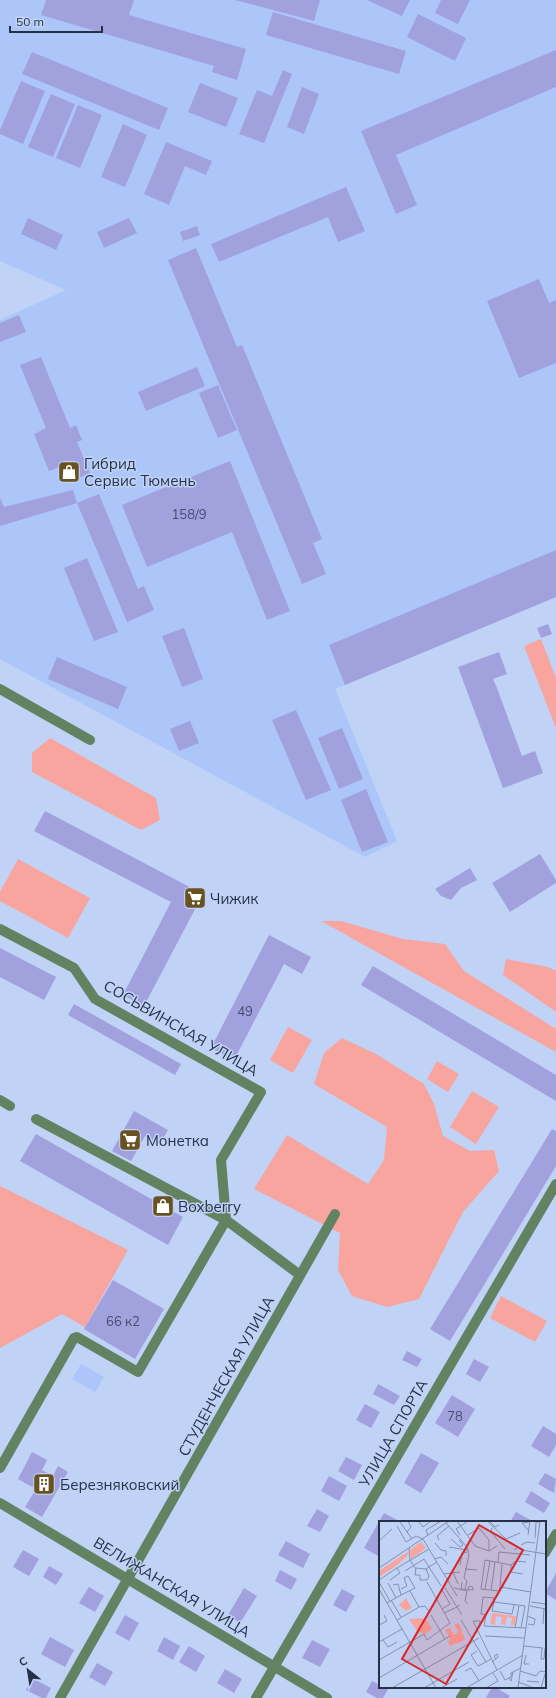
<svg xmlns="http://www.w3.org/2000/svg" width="556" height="1698" font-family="Mulish,sans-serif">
<rect width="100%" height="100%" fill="#c0d2f5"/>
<!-- built -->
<path fill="#acc6fa" d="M0,0H556V597L335,689L397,841L365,857L0,659V320L66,290L0,261Z
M81,1364L104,1377L95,1392L72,1379Z"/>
<!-- green -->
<path fill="#f8a59f" d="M541,639L556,678V728L524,646Z
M50,738L156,798L160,820L141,830L32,772V753Z
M18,859L90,898L68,938L0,901V892Z
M321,921H341L403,939L445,944L464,971L556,1029V1052Z
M506,959L548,967L556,971V1012L503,975Z
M288,1027L312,1040L293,1073L270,1060Z
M342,1038L376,1054L424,1084L434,1104L443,1136L470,1151L494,1150L499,1171L463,1212L419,1299L387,1307L352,1296L338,1270L340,1233L254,1189L287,1135L368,1184L384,1160L387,1127L314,1084L324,1053Z
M437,1061L459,1074L448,1092L427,1079Z
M472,1091L499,1107L476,1144L450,1127Z
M0,1186L128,1250L85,1327L62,1314L0,1348Z
M501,1296L547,1321L535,1342L490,1318Z"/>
<!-- building -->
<path fill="#a1a1de" d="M46,0H134L129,15L246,49L237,80L212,72L214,66L41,15Z
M235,0H320L314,21Z
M367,0H410L402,16Z
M441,0H470L458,24L435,13Z
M273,12L406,51L399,74L266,35Z
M418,14L466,38L455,61L407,37Z
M556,50V87L396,155L417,205L396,214L361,131Z
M32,52L168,108L159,130L22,74Z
M283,70L292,74L264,143L239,134L257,90L272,96Z
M21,81L45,91L23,144L0,134V130Z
M200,83L238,98L226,127L188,112Z
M302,87L319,94L304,134L287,127Z
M51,94L75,104L53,157L28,147Z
M78,105L102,115L80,168L56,158Z
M123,124L147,135L125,187L101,177Z
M166,142L212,161L206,175L185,166L169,205L144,194Z
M346,187L365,231L338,242L328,217L219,262L211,244Z
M28,218L63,235L56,250L21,234Z
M129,218L137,233L104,248L97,232Z
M197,226L200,235L183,241L180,232Z
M196,248L237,347L242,345L322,539L313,543L326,574L302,584L168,260Z
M539,279L549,303L556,300V363L519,378L487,301Z
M19,315L26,332L0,342V323Z
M41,357L70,428L76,425L82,440L77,442L90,473L69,482L62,466L49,471L34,434L46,428L20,365Z
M197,367L205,386L146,411L138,392Z
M218,385L237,430L218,438L199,393Z
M230,461L290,611L267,620L232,532L147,567L122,505Z
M73,490L77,503L0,526V498L4,507Z
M99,494L138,589L144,586L154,610L127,622L77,503Z
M556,550V597L345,685L329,645Z
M87,558L118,632L94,641L64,568Z
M548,624L552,634L541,638L537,628Z
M184,628L203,679L182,687L162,636Z
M499,652L507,674L493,679L497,688L522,756L535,751L543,773L503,788L458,667Z
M57,657L127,687L118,709L48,679Z
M296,710L331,790L306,800L272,720Z
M190,721L199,743L179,751L170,729Z
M342,728L363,779L339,789L318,738Z
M366,789L388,842L362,852L341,800Z
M45,811L203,894L144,1006L123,995L171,902L34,831Z
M540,854L556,880V883L510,912L492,883Z
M470,868L477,880L461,888L451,900L441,896L435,889Z
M269,935L311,957L302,974L284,964L234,1060L211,1048Z
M0,948L56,977L44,1000L0,977Z
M373,966L556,1075V1101L361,985Z
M74,1004L181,1064L175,1075L68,1015Z
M134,1111L168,1130L160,1144L145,1136L131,1161L112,1151Z
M552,1129L556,1131V1166L450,1341L430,1329Z
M36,1134L183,1217L168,1245L20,1161Z
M113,1280L164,1309L135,1359L84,1329Z
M407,1351L422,1359L417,1367L402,1360Z
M474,1359L489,1367L480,1382L466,1374Z
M378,1384L400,1396L394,1405L373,1394Z
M452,1395L475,1409L458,1437L435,1423Z
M365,1404L380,1412L371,1428L356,1420Z
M543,1426L556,1434V1445L549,1457L531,1446Z
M32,1452L47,1460L42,1470L53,1476L58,1466L68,1472L42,1517L25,1507L36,1489L18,1479Z
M421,1453L439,1463L421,1493L404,1483Z
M346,1457L362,1465L354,1480L338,1471Z
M545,1473L556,1479L554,1493L538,1484Z
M329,1476L347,1486L339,1501L321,1491Z
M531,1491L550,1503L544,1513L525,1502Z
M317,1509L329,1516L320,1532L307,1526Z
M516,1512L534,1522H510Z
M384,1513L401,1522H380V1557L364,1548Z
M286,1541L310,1554L303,1568L278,1555Z
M23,1550L39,1559L29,1576L13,1567Z
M49,1566L63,1574L56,1585L43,1577Z
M280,1570L297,1579L291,1590L275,1581Z
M556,1573V1600L545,1593Z
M89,1587L104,1596L95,1612L79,1603Z
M244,1588L257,1596L240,1623L228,1615Z
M342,1589L355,1596L346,1612L333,1605Z
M125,1615L139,1623L129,1641L115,1633Z
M50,1637L74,1650L65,1667L41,1654Z
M164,1637L180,1646L173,1660L157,1651Z
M312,1640L330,1649L320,1667L302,1658Z
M189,1646L205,1656L196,1672L179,1662Z
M97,1663L113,1672L105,1686L89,1677Z
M225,1669L242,1679L234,1693L217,1683Z
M32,1678L51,1688L46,1698H42L26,1690Z
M372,1681L380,1685V1687L388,1689L383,1698H377L366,1692Z
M492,1687H495L510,1696L508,1698H486Z"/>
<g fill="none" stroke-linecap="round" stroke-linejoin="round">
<!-- minor -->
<path stroke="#628362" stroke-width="10" d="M0,689L90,740
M0,929L74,968L95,999L261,1092L221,1160L226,1220L138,1372L77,1337L74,1338L0,1468
M0,1100L10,1106
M36,1119L226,1220L300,1275
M0,1503L327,1698
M545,1553L556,1534
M60,1698L335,1214
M256,1698L556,1184
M461,1698L468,1687"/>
</g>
<!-- icons -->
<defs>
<g id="shop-square" transform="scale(1.15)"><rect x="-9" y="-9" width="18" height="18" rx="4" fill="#695222" stroke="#c0d2f5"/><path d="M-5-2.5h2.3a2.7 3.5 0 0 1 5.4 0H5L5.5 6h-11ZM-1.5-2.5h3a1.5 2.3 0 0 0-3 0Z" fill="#fff"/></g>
<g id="supermarket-square" transform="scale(1.15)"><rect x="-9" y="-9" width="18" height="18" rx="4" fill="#695222" stroke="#c0d2f5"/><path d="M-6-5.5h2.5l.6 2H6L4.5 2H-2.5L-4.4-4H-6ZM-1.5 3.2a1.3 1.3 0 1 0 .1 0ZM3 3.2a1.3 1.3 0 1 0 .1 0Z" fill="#fff"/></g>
<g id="building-square" transform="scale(1.15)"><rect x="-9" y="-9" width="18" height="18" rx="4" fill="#695222" stroke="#c0d2f5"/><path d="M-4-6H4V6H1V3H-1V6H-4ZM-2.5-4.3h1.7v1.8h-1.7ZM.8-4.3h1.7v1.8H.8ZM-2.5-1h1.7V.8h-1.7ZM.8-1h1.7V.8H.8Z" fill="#fff"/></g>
</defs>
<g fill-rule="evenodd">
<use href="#shop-square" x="69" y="472"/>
<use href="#supermarket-square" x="195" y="898"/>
<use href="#supermarket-square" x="130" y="1140"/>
<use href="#shop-square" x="163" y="1206"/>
<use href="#building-square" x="44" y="1484"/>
</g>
<g text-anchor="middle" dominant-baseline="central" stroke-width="3" stroke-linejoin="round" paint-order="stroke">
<!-- number labels -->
<g font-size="13" fill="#454d6e">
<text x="189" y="514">158/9</text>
<text x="245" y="1011">49</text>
<text x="123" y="1321">66 к2</text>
<text x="455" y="1416">78</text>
</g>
<!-- poi labels -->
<g font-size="15" fill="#263148" stroke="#c0d2f5" text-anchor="start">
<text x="84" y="463">Гибрид<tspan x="84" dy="17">Сервис Тюмень</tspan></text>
<text x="210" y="898">Чижик</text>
<text x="146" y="1140">Монетка</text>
<text x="178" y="1206">Boxberry</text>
<text x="60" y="1484">Березняковский</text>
</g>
<!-- street labels -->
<g font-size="15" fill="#263148" stroke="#c0d2f5">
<text transform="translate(181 1028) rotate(30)">СОСЬВИНСКАЯ УЛИЦА</text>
<text transform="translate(226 1376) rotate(-61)">СТУДЕНЧЕСКАЯ УЛИЦА</text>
<text transform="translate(393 1433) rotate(-60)">УЛИЦА СПОРТА</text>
<text transform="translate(172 1587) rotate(31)">ВЕЛИЖАНСКАЯ УЛИЦА</text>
</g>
</g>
<!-- overview -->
<g transform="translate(379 1521)">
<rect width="167" height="167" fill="#c0d2f5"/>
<path d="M42,21L47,27L32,38L31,29ZM28,31L30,33L17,45L0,56V50ZM27,77L33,87L27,90L20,84ZM113,92L137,95L136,104H132L133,97L128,96L126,104L122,103L123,96L117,95L116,104L111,103ZM46,97L53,108L46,113L38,110L30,98ZM80,102L86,119L71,125L69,122L71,117L66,109L71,107L75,114L77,113L79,110L75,104Z" fill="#f8a59f"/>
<path fill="none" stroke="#8292b0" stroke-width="1" d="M39,0L44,6L52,0M78,0L96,25L110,30L118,25M108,0L127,18L141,12M110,0L116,6L120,4M21,1L33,18M67,2L88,26L90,34L85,57L88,60L86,68H82L83,61M18,5L27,21L37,15L44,18L78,75M113,7L112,11L126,28M149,9L143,2L150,1M28,11L32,6L29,0M49,14L47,9L62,0M81,14L77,8L89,0M89,14L100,7L110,19V30M149,14L151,0H157M156,17L157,1H161M72,18L81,26L84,24L80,19M60,19L58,15L70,5M0,20L13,8M56,22L62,29L67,30V35M142,24L148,21L156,22M70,26L88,29M30,27L31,39L37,48M135,29L140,26L142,29L167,33M56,38L62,36L69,43M58,41L50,46L62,65M119,41L120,31L151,34M147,41L137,40L132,44L106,39L102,68L120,70L121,66L152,71M81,44L83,32L88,31M132,44V51L144,53M0,47L70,0M86,48L98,49M26,50L45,38L50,46L47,48L50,55L48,59H41V54H36L37,47L47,48M74,51L79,63M65,53L81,51M0,59L18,47M11,59L21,52L18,47L50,28M0,61L11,80M9,62L17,77M121,65L123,43M75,67L88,70L86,80L89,83M0,68L57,167M22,68L28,65L25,57L29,55L36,67L22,74M86,68L89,69H94V66L90,65L89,69M106,68L111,40M112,69L116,41M31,70L40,86M12,79L22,96M115,81V77L104,76L102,93L107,94L105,105L147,107M152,81L167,83M8,82L22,74L19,63L14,64M81,84L78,86L83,94M135,84L133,93L113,90L115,81L146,85L142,107M151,85L167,88M63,88L71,83L63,69M65,92L78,86L66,67M52,94L66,118M148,95L156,98L155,104L149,103M18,99L40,86L46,85L51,92M82,99L107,141L112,138M164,103L165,87M0,104L8,100L5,94M101,105V100H94L118,149M136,107L140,85M106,115L145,117M4,119L9,126L18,121M0,121L23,108M145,125L164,127M163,127L162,138H165L166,127M98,130L92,134L99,145L107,141M147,134L145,143H150M0,139L45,113L48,119L71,102L48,61M113,141L119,136L118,133L115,135L117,138M86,150L92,147L100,160M121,150L126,159L132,156V152L142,147M141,150L157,155L161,150L167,151M0,157L71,115M130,157L132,160L134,151M148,160L160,161M139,161L155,167M13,167L100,117M45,167L90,141M62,167L78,158M87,167L144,134M107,167L119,160L114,152M139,167L161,0M162,167L166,153"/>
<path fill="#d62828" fill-opacity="0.15" stroke="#d62828" stroke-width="2" d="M100,4L144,29L67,163L23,138Z"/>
<rect width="167" height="167" fill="none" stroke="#263148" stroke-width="2"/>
</g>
<!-- north arrow -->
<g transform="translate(28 1670) rotate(330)" stroke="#c0d2f5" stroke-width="3" paint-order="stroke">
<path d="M0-3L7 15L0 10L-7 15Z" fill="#263148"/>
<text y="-6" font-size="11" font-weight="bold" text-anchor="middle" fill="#263148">С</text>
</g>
<!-- scale -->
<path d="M10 26v6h92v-6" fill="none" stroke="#263148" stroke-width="2"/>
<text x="16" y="26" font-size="12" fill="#263148" stroke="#c0d2f5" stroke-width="3" paint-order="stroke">50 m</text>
</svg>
